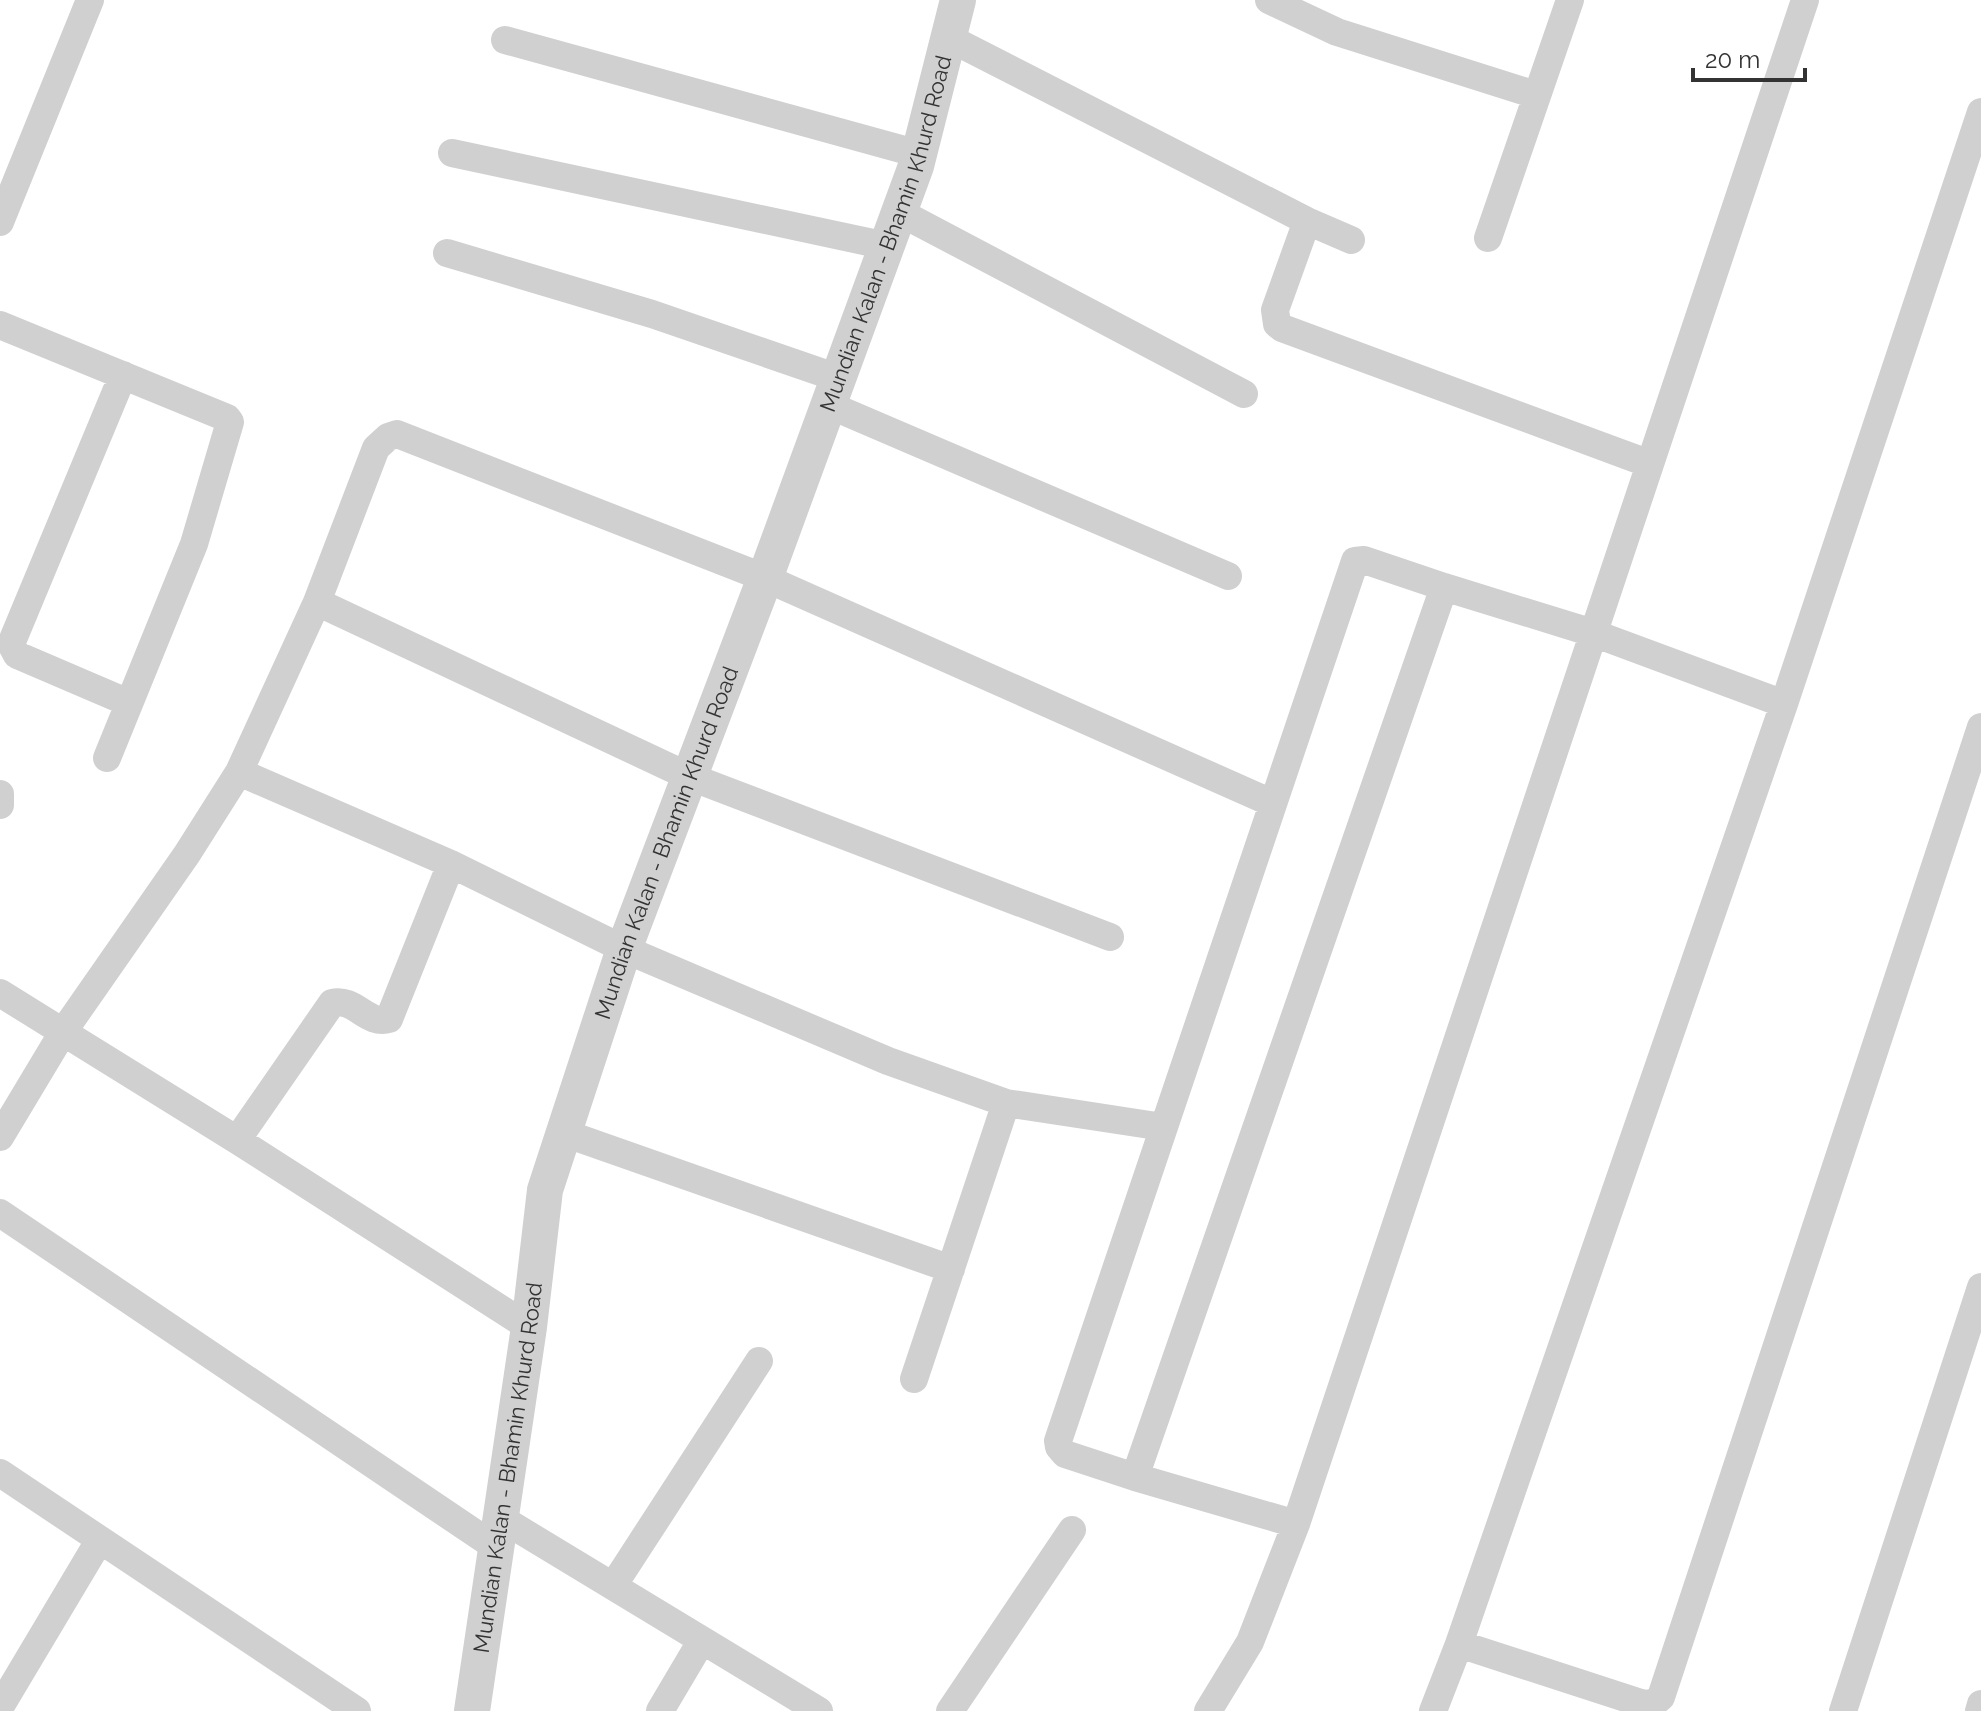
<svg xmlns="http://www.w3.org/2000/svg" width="1981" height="1711" font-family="Raleway,sans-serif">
<rect width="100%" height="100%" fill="#fff"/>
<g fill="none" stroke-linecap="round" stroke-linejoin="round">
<!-- minor -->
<path stroke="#d0d0d0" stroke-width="28" d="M1269,0L1337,32L1536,95
M949,38L1307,221L1351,240
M505,40L919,154
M452,153L887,246
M899,212L1244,394
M1307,221L1275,310L1277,324L1282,328L1650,464
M0,222L90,0
M1488,238L1570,0
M447,253L652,314L838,378
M0,325L227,418L230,422L194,544L107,758
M123,375L11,644L17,655L129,703
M829,405L1228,576
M317,602L688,776L1110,937
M239,772L451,864L624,949L888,1061L1006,1103L1163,1127
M0,794V805
M0,993L237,1140L529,1327
M564,1133L951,1269
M0,1137L63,1032L187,854L239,772L317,602L376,448L388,437L397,434L765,578L1272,803
M237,1140L332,1003C355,997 367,1026 389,1019L451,864
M0,1213L497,1548
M914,1379L1006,1103
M0,1473L357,1711
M1135,1477L1065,1454L1059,1447L1058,1441L1355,561L1364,560L1444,587L1593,633L1784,704
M502,1519L819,1711
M1296,1524L1135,1477L1444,587
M613,1586L759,1361
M1459,1644L1644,1704L1654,1703L1661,1697L1981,727
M0,1707L99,1541
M660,1711L702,1640
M950,1711L1072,1530
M1208,1711L1250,1642L1296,1524L1805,0
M1433,1711L1459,1644L1784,704L1981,112
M1843,1711L1981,1287
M1979,1711L1981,1704"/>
<!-- tertiary -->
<path stroke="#d0d0d0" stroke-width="36" id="s1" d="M472,1711L529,1327L545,1190L624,949L765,578L916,166L958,0"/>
</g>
<g text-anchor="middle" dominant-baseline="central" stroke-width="8" stroke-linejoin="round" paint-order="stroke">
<!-- street labels -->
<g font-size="22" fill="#333" stroke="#fff">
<text stroke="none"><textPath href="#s1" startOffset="1542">Mundian Kalan - Bhamin Khurd Road</textPath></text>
<text stroke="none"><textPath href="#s1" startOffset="894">Mundian Kalan - Bhamin Khurd Road</textPath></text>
<text stroke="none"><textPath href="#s1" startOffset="246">Mundian Kalan - Bhamin Khurd Road</textPath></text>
</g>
</g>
<!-- scale -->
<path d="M1693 68v12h112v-12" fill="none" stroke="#333333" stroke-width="4"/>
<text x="1705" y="68" font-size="24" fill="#333333" stroke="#ffffff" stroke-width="6" paint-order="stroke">20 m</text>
</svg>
